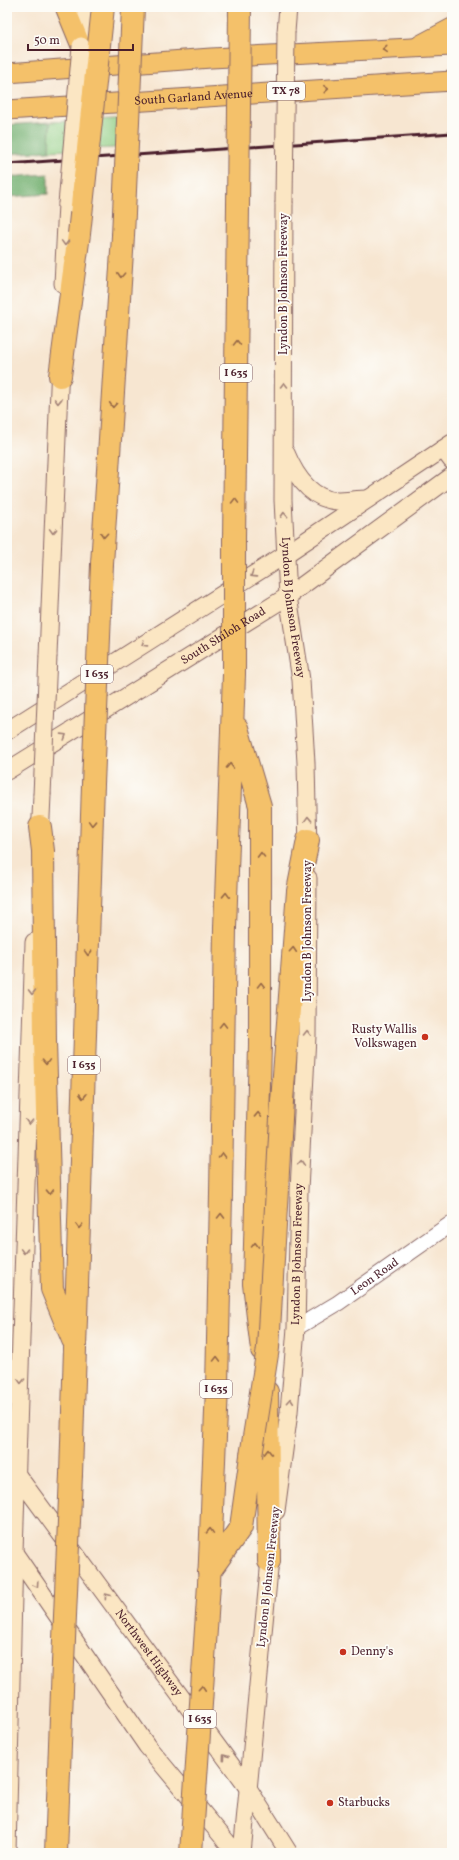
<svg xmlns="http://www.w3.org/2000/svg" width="459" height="1860" font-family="Vollkorn,serif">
<rect width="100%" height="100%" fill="#fdfcf7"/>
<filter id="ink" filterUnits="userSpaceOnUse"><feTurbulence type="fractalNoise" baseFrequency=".025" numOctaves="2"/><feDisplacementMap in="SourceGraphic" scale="8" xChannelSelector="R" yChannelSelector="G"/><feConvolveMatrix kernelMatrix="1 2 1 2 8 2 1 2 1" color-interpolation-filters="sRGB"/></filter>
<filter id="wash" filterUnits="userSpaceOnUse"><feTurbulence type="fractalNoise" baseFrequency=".012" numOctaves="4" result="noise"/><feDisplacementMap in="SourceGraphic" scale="16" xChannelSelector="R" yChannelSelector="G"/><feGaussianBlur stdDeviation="0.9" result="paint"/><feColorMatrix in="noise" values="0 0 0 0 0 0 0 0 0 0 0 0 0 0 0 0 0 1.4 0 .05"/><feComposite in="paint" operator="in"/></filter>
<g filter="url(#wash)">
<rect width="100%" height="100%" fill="#f7e6d1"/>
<!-- green -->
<path fill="#8fcd83" stroke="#6c7657" d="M135,118V147L49,151L50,122Z"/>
<!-- forest -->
<path fill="#73b071" stroke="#5e684e" d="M50,122L49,151L7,154V125Z
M48,174V194L7,197V177Z"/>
</g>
<g filter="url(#ink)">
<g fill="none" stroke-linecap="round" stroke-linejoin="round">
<!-- tertiary casing -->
<g stroke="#876565" stroke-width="17">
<g id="tertiary">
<path id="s1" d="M296,1328L338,1303L452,1223"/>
</g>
</g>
<!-- secondary casing -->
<g stroke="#876565" stroke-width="19">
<g id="secondary">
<path d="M286,32L288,7"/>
<path d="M81,46L85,7"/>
<path id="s2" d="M284,203L283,500L288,596L301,680L306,763L308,852"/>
<path d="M63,284L67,204"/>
<path d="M443,449L452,461"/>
<path d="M286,453C295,475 310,499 337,501C347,501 358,499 368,499"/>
<path d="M48,656L60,364"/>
<path d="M7,731L286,554L452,443"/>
<path id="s3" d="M7,771L288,596L452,476"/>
<path d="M40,839L42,795"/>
<path id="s4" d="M15,1472L248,1788L289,1853"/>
<path id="s5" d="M276,1511L289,1412L296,1328L299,1190L307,1036L308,878"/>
<path d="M13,1551L147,1746L236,1853"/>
<path d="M7,1853L14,1552L34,942"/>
<path d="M242,1853L271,1549"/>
</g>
</g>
<!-- primary casing -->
<g stroke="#876565" stroke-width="21">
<g id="primary">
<path d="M65,7L81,46"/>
<path d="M420,45L452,28"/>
<path d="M7,73L211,58L452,46"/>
<path id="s6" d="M7,110L452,81"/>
</g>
</g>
<!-- motorway casing -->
<g stroke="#876565" stroke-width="24">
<path id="motorway" d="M60,376L79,234
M234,540L238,206
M102,564L123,236
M237,728L260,806V1045L254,1284L262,1350
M40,827L43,851L45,1041L52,1289L73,1340
M282,1101L298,891L308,840
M267,1392L269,1561
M71,1474L93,784
M209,1572L241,1527L251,1456
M209,1584L217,1387L221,1194L225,928L234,674
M56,1853L63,1663"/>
</g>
<!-- tertiary -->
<use href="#tertiary" stroke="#fff" stroke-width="15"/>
<!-- secondary -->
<use href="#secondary" stroke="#fbe6c3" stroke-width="17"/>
<!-- primary -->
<use href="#primary" stroke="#f4c16a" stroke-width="19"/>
<!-- motorway -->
<use href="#motorway" stroke="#f4c16a" stroke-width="22"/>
<!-- rail -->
<path stroke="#4a1f2b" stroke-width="3" d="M7,164L452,133"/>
<!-- secondary-bridge casing -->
<g stroke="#876565" stroke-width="19" stroke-linecap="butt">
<path id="secondary-bridge" d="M284,203L286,32
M67,204L81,46
M42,795L48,656"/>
</g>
<!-- motorway-bridge casing -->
<g stroke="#876565" stroke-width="24" stroke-linecap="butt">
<path id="motorway-bridge" d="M238,206L240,7
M79,234L103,7
M123,236L133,7
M234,674V540
M93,784L102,564
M251,1456L268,1348L282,1101
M63,1663L71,1474
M191,1853L209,1584"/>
</g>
<!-- secondary-bridge -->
<use href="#secondary-bridge" stroke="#fbe6c3" stroke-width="17"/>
<!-- motorway-bridge -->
<use href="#motorway-bridge" stroke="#f4c16a" stroke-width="22"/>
</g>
<!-- one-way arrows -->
<defs><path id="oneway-chevron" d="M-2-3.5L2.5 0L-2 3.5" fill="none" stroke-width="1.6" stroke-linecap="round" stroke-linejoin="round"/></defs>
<g stroke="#966847">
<use href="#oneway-chevron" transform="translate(385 49) rotate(176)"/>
<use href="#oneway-chevron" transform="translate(326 89) rotate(-4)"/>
<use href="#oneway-chevron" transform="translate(121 275) rotate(93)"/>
<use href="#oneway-chevron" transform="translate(237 343) rotate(-89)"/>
<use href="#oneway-chevron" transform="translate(113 405) rotate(94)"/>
<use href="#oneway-chevron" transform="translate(235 501) rotate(-89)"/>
<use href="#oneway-chevron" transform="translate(104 535) rotate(94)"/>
<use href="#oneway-chevron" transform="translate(230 766) rotate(-88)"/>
<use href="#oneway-chevron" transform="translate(92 823) rotate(92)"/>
<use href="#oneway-chevron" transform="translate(261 855) rotate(-91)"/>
<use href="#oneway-chevron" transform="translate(226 895) rotate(-88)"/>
<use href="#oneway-chevron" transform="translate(293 950) rotate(-86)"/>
<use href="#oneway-chevron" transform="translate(88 953) rotate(92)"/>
<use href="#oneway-chevron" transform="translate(261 985) rotate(-89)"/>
<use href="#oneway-chevron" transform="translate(223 1025) rotate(-89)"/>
<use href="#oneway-chevron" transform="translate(46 1062) rotate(88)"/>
<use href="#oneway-chevron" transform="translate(83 1096) rotate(92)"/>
<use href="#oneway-chevron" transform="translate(258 1115) rotate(-88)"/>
<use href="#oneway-chevron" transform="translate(222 1155) rotate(-89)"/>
<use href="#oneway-chevron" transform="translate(50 1192) rotate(88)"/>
<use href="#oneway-chevron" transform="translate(221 1216) rotate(-89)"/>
<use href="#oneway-chevron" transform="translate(79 1226) rotate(92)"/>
<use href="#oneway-chevron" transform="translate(255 1245) rotate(-89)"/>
<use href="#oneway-chevron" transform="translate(217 1359) rotate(-89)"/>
<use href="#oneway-chevron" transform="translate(268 1452) rotate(-91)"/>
<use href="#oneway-chevron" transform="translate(210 1531) rotate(-88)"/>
<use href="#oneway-chevron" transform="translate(202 1688) rotate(-86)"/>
</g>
<g stroke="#a28277">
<use href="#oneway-chevron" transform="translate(65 243) rotate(92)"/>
<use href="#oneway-chevron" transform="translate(284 385) rotate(-90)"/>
<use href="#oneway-chevron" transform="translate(58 401) rotate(92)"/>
<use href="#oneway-chevron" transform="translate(284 515) rotate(-94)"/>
<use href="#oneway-chevron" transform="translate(53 531) rotate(92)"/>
<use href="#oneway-chevron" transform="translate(253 575) rotate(148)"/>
<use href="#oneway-chevron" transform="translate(144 644) rotate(148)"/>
<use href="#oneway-chevron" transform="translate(64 736) rotate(-32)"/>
<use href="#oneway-chevron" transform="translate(308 819) rotate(-92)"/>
<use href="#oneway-chevron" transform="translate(32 992) rotate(91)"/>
<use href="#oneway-chevron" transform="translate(307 1033) rotate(-89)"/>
<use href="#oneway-chevron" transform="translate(29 1122) rotate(93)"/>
<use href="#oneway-chevron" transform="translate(301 1163) rotate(-86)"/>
<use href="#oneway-chevron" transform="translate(24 1251) rotate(92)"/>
<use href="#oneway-chevron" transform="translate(21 1381) rotate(92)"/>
<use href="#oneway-chevron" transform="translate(290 1401) rotate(-86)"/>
<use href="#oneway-chevron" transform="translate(36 1585) rotate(56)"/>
<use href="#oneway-chevron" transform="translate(107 1596) rotate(-126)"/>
<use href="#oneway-chevron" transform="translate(225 1757) rotate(-126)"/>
</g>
</g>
<!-- markers -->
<g fill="#c8321e" stroke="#fdfcf7" stroke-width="1.5">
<circle cx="425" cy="1037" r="4"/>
<circle cx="343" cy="1652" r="4"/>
<circle cx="330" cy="1803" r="4"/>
</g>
<g text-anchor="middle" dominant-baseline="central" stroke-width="3.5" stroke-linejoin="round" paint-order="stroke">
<!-- shield labels -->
<g fill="#fdfcf7" stroke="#806168" stroke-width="1">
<rect x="267" y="82" width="38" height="18" rx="3"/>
<rect x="220" y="364" width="32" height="18" rx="3"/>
<rect x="81" y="665" width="32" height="18" rx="3"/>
<rect x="68" y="1056" width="32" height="18" rx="3"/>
<rect x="200" y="1380" width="32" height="18" rx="3"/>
<rect x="184" y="1710" width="32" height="18" rx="3"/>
</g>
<g font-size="11" font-weight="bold" fill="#4a1f2b">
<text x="286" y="91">TX 78</text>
<text x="236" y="373">I 635</text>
<text x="97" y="674">I 635</text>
<text x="84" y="1065">I 635</text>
<text x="216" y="1389">I 635</text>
<text x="200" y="1719">I 635</text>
</g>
<!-- street labels -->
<g font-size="12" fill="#4a1f2b" stroke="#fdfcf7">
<text stroke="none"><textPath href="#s6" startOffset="187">South Garland Avenue</textPath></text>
<text transform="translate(284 284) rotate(-90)">Lyndon B Johnson Freeway</text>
<text stroke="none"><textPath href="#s2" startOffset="405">Lyndon B Johnson Freeway</textPath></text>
<text stroke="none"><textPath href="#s3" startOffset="255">South Shiloh Road</textPath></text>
<text transform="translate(308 931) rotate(-90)">Lyndon B Johnson Freeway</text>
<text stroke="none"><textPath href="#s5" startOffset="258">Lyndon B Johnson Freeway</textPath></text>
<text stroke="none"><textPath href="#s1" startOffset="94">Leon Road</textPath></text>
<text transform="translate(269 1577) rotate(-84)">Lyndon B Johnson Freeway</text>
<text stroke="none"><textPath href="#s4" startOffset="225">Northwest Highway</textPath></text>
</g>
<!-- poi labels -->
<g font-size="12" fill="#4a1f2b" stroke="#fdfcf7" text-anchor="start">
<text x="417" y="1030" text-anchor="end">Rusty Wallis<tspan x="417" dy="14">Volkswagen</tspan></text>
<text x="351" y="1652">Denny's</text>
<text x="338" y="1803">Starbucks</text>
</g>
</g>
<!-- margin -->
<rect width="459" height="1860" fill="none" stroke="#fdfcf7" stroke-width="24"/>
<!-- scale -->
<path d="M28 44v6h105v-6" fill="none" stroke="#4a1f2b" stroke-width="2"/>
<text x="34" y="44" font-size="12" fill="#4a1f2b" stroke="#fdfcf7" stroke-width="3" paint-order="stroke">50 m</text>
</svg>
